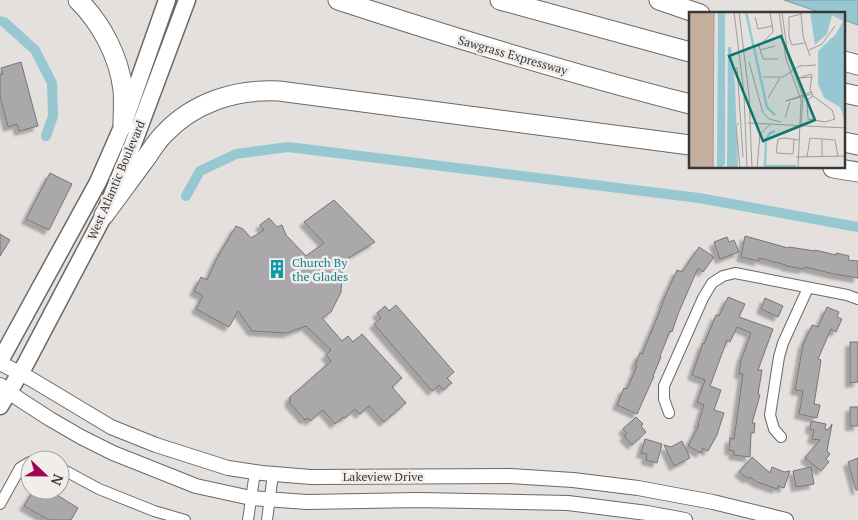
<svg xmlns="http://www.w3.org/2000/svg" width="858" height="520" font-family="'PT Serif',serif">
<defs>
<filter id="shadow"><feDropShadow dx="-4.5" dy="4.5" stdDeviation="1" flood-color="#0004"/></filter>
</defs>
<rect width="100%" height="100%" fill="#e3e0dd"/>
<!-- water -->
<path fill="#97c8d2" stroke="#7b9da4" d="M784,0H858V25L844,20V14H825Z"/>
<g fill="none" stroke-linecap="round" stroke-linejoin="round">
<!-- canal -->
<path stroke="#97c8d2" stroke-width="10" d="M0,21L4,22L35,50L52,83L53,116L46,136
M186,196L200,171L236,154L288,147L699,198L858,227"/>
</g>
<!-- building -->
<path fill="#aaa8ab" stroke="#777578" filter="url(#shadow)" d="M21,62L38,126L19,131L17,124L8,127L0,96V75L3,74L1,68Z
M50,173L72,184L49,230L26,219Z
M334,200L375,242L343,261L341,292L331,312L322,318L342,341L348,336L353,342L362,334L402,378L392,387L406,403L384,422L369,406L360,414L355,409L345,418L343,417L335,424L323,410L310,421L308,418L305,420L289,402L291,400L289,398L331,361L326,355L331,350L306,326L287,333L252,331L238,311L229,327L196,309L203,296L194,291L201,277L207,280L217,258L236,226L243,229L251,238L264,230L260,225L269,218L277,227L282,225L286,235L306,256L324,243L304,222Z
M0,234L10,240L0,256Z
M745,236L788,248L789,247L815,251V250L836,255V253L849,256L848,260L858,261V278L834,274L805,267L804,269L786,266V265L759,258V261L741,257Z
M727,237L729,242L734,240L739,252L720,259L714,242Z
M699,247L714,257L703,272L698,268L678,314L672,332L670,331L660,356L661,357L653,376H654L637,414L617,405L624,388L627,389L637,366L635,365L640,353L642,354L651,332V333L663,303H662L677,270L682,272Z
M728,297L745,304L739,317L773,329L758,370H762L758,394L760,395L752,423H755L754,433H751L750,457L733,455L734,451L729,450L730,438L734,439L743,374H739L741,360L751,333L737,327L730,342L727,340L710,386L721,390L714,410L724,413L717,435L708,451L703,448L701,453L688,446L699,425L698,424L704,405L697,402L705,380L692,375L703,343L704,344L716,315L719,316Z
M765,298L783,306L778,317L761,309Z
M396,305L454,372L447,378L452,383L443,390L439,385L432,391L374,324L381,318L377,313L385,306L389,311Z
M827,307L839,312L837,317L842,319L836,332L831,329L818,359L821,360L814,404L820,405L817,418L799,414L803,391L795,390L803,345L812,325L818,327Z
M850,342H858V382L850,383Z
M850,407H858V426H850Z
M636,417L643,424L641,426L646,432L632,445L624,436L627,434L623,429Z
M811,421L826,424L825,429L828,430L832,424L827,451L830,454L826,459L829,462L821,471L805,458L820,440L812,439L814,430L810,429Z
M645,439L662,444L657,463L646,460L647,454L641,453Z
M682,441L690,458L674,466L664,445L671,447Z
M752,457L770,473L772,467L784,472L790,471L784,488L778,486L777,489L757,482L750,477L748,479L739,472Z
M858,458V490H856L848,462Z
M811,467L814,484L796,487L793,471Z
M34,490H49L78,508L71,520H49L24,506Z"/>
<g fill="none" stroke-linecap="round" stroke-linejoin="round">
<!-- minor casing -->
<g stroke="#6b6866" stroke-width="12">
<path id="minor" d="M669,413L664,399V386L703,298L712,283L723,276L735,273L847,295L858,299
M781,437L774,429L770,415L779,357L783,343L808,288
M40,460H46
M60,468L99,489L154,511L185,520
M0,504L20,468L30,462
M248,520L255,472
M267,520L273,474"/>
</g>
<!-- tertiary casing -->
<g stroke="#6b6866" stroke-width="16">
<path id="tertiary" d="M0,363L31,379L111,427L156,445L228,468L262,473L311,477L510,476L573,480L638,488L713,502L786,520
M0,385L19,399L50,419L81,437L113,453L196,486L251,498L307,502L418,500L568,503L647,513L685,520"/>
</g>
<!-- primary casing -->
<g stroke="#6b6866" stroke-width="19">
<path id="primary" d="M0,361L98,182L123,125L167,0
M0,406L25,365L104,215L135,139L187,0"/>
</g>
<!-- motorway casing -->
<g stroke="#6b6866" stroke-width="21">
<path id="motorway" d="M78,0C102,24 119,57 123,90C124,102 123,114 123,125
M338,0C454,38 572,74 690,104
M500,0L690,52
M659,0L700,14
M844,61L858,65
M844,93L858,96
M844,142L858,145
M833,168L858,172
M104,215C117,197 130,180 143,162C150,153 155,143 164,134C194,102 236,89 279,91L690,145"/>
</g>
<!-- minor -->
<use href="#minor" stroke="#fff" stroke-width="10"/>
<!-- tertiary -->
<use href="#tertiary" stroke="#fff" stroke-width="14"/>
<!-- primary -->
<use href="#primary" stroke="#fff" stroke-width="16"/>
<!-- motorway -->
<use href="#motorway" stroke="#fff" stroke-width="19"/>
</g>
<!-- icons -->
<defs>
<g id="building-bare" transform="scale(1.5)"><path d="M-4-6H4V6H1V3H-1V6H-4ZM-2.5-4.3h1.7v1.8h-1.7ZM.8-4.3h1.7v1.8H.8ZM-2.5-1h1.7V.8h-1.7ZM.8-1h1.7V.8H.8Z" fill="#0f9aa8" stroke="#f0edeb" stroke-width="2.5" paint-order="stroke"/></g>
</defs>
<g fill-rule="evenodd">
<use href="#building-bare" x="277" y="269"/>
</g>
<g text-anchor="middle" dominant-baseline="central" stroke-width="5" stroke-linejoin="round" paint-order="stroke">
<!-- street labels -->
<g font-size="12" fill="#393837" stroke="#f0edeb">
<text transform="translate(513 55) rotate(16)">Sawgrass Expressway</text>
<text transform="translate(116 180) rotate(-67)">West Atlantic Boulevard</text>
<text x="383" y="476">Lakeview Drive</text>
</g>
<!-- culture labels -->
<g font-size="12" fill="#0d838f" stroke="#f0edeb" text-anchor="start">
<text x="292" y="262">Church By<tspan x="292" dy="14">the Glades</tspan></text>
</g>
</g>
<!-- overview -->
<g transform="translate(689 12)">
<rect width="156" height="156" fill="#e3e0dd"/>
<path d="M0,0H25L24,156H0Z" fill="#c5b09e"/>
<path d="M29,0H36V152L32,156H28ZM121,0H156V108L151,95L135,86L129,72V39L147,22L154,9L143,3L138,22L126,33ZM39,35H42L46,72L49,156H38Z" fill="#97c8d2"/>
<path fill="none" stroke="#97c8d2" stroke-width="2.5" d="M57,0L78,95L86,103M86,119L81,121L77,128L76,154H107"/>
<path fill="none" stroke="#9f9d9b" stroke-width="1" d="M45,0L55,82L58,156M50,0L60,83L63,156M81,0L84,20L70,34L74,47H89M90,0L97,47L112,88L109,156M93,0L99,45L114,84L112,115M112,1L114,24L121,44M113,2L100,5V25L103,33L116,31M66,5L69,17L84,14M71,38L86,34M120,38L133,32L146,14M60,50L74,101L80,107L92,110M111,54L127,53M48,55L54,145M74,65H94L112,53M122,65L110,66L122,62L123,63L121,77L124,84L143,98L146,107L136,110L119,107L118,88L124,84M122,80L97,89L123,82M79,86L91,66M96,106L101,90M50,111L47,114L51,156M59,111L157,116M133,127V145M105,128L104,142L87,141L89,127L96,126L110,128M107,145L157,144M118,145L121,126L146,128L149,145M24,156L25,0M68,156L71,122L82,112"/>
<path fill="#0f766e" fill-opacity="0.15" stroke="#0f766e" stroke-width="2.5" d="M92,24L126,108L74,129L40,44Z"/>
<rect width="156" height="156" fill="none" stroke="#393837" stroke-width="2.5"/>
</g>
<!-- north arrow -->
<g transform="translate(45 475) rotate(112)"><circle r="24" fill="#f0edeb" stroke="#a7a5a3"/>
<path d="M0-4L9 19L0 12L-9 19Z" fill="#9e0750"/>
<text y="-8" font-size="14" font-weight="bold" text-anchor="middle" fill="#393837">N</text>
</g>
</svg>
